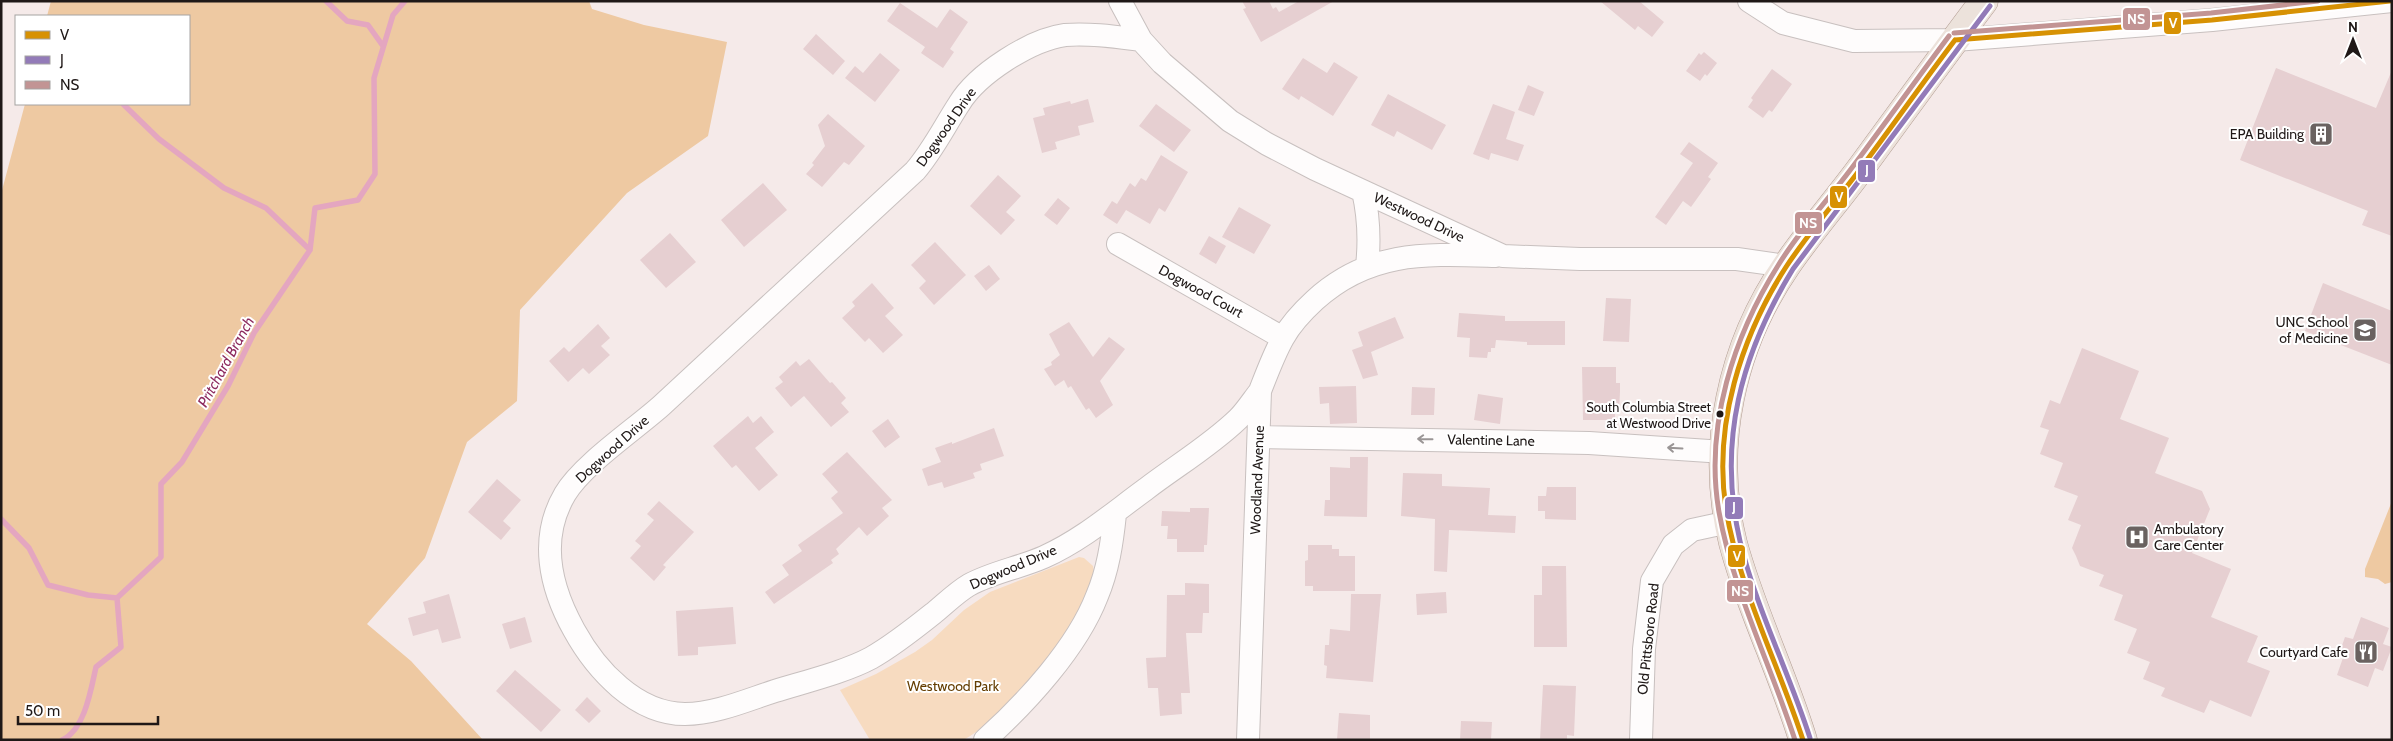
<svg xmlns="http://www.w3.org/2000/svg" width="2393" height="741" font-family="Cabin,sans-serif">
<rect width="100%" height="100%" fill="#f5eae9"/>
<!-- green -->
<path fill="#f7dbc0" d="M1079,557L1084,558L1093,566C1104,603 999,723 965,739C956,741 885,740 870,740L840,690L876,674L915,652L932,640L964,610L990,592Z"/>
<!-- forest -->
<path fill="#eec9a2" d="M51,1H589L592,9L644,25L727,42L708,136L627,193L520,310L517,401L467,442L425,558L367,624L411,661L483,740H1V194L25,104H189V16H47Z
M2392,501V582L2385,584L2378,579L2365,577V569Z"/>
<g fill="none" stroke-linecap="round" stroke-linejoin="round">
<!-- stream -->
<path stroke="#e4a6c0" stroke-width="5.5" d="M326,1L347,21L368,25L383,46
M123,104L159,139L224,188L266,208L310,250
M1,519L29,548L48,585L88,595L117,598
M62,740C85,730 91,689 96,667L121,647L117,598L161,557V484L182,462L228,386L254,333L310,250L315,208L358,200L375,174L374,78L393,15L405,1"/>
</g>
<!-- building -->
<path fill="#e6cfd1" d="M1242,1H1269L1273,9L1276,7L1279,12L1299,1H1334L1261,42L1243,9L1246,8Z
M1600,1H1639L1664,22L1652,37L1638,26L1635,30Z
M900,3L937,28L950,9L968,22L950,49L954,52L943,68L921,53L925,47L887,21Z
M816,34L845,61L833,75L803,49Z
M1704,52L1717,63L1707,76L1705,74L1700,81L1686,71L1699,53L1701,55Z
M880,53L900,70L875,102L845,78L855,66L863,73Z
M1303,58L1327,73L1334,62L1358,77L1333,116L1301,96L1299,100L1282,89Z
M2276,68L2376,108L2392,70V236L2362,225L2368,211L2240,160Z
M1772,69L1792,84L1772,112L1769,110L1763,118L1748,107L1753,100L1751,98Z
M1528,85L1544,92L1534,116L1518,110Z
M1388,94L1446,125L1432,150L1397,131L1394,137L1371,125Z
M1088,99L1094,122L1078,126L1080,135L1055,142L1057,149L1042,153L1033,118L1045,115L1043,108L1070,101L1071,104Z
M1156,104L1191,130L1174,152L1139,126Z
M1493,104L1515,112L1506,139L1524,145L1518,161L1491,153L1489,160L1473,154Z
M828,114L865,146L849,165L844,162L822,187L806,174L814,165L812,163L825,146L818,125Z
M1689,142L1718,163L1708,177L1711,179L1691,207L1683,201L1666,225L1655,217L1693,163L1680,154Z
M1161,155L1188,172L1165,212L1159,208L1150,224L1126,210L1117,224L1103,215L1112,201L1117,204L1130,183L1135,187L1141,178L1146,181Z
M998,175L1021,196L1006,212L1015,220L1001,235L970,206Z
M763,183L787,210L744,247L721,220Z
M1058,198L1070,208L1057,225L1044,215Z
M1239,207L1271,225L1254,254L1222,237Z
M670,233L696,262L666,288L640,260Z
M1209,236L1226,246L1216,264L1199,254Z
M935,242L966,275L934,305L919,288L926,281L911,265Z
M989,265L1000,279L986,291L974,276Z
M872,283L894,308L885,316L903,335L883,353L869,338L865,342L842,318L855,306L852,302Z
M2323,283L2392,311V365L2305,331Z
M1606,298L1631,299L1629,342L1603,341Z
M1459,313L1505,316V321H1565V345H1527V342L1496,340L1495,348H1491V352H1488L1487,358L1469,357L1470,338L1457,337Z
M1395,317L1404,338L1371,352L1378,375L1363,379L1352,350L1363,346L1358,332Z
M1069,322L1093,357L1109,337L1125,349L1100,381L1113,405L1096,418L1089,408L1086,410L1071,386L1068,388L1064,380L1055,386L1044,369L1052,365L1051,362L1060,355L1049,334Z
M598,324L610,338L601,346L610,355L589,374L583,368L568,382L549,361L564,347L569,352Z
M2082,348L2139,371L2120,419L2169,438L2155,473L2202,491L2210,509L2192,553L2231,569L2211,617L2258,636L2247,662L2270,671L2251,717L2210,700L2204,713L2161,696L2165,688L2143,679L2150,662L2127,653L2137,629L2114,620L2123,595L2099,586L2104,575L2080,566L2076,556L2072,548L2081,525L2068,520L2078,496L2054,487L2063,463L2040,454L2049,430L2040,427L2050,400L2060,404Z
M809,359L830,383L832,382L846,398L841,403L849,412L831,427L804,396L791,407L775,388L783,382L779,377L796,361L800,366Z
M1582,367H1616V383H1620V392L1619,410H1615V420H1583Z
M1356,386L1357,423L1330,424L1329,403L1320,404L1319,387Z
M1412,387L1435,388L1434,415H1411Z
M1478,394L1503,398L1500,424L1474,420Z
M748,416L753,423L761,416L774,432L755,448L778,475L759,491L736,465L732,468L713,446Z
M888,419L900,437L885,448L872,431Z
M994,428L1004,456L980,464L982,470L973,473L975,478L944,488L942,482L928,486L922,469L941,462L935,448L952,442V444Z
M847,452L892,500L882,508L889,516L867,536L859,527L836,549L839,554L831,560L833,563L774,604L765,592L789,575L782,565L802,551L798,545L843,513L831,498L838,492L822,474Z
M1350,457H1368L1367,517L1324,516L1325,500H1330V467L1350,468Z
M1403,473L1442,474V486L1490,488L1488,515L1516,516L1515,533L1449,530L1447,572L1434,571L1435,519L1401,516Z
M497,479L521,500L503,521L511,528L501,540L468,512Z
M1547,487H1576V520L1545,519V511H1538V496H1546Z
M659,501L694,532L663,565L666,567L654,581L630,558L641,546L635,541L654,520L647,514Z
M1190,508H1209L1207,545H1204V552H1177V539H1167L1168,526H1161L1162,511L1190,512Z
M1308,545H1332V549H1339V556H1355V591H1313V586H1305V561L1308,560Z
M1542,566H1566L1567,647H1534V595H1542Z
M1185,583L1209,584V613H1203L1202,633H1186L1190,693H1181L1182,714L1160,716L1158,688H1148L1146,658L1166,657L1167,595H1185Z
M1446,592L1447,613L1417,615L1416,594Z
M449,594L461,638L442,643L438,629L413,636L408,618L426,613L423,602Z
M1351,594H1381L1373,682L1326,678L1327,666L1324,665L1325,645H1329L1330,629L1350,631Z
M733,607L736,644L698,647V655L678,656L676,611Z
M525,617L532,642L510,649L502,624Z
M2361,617L2389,628L2383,644L2392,647L2383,671L2375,668L2368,687L2337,675L2345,652L2340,651L2345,637L2353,639Z
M515,670L561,710L541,732L496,691Z
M1543,685L1576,686L1574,736L1567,735V740H1540Z
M587,697L601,711L589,723L575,710Z
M1339,713L1370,715V740H1337Z
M1461,721L1492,722L1491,740H1460Z"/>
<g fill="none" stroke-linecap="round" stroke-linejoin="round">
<!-- street casing -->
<g stroke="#c8c0bf" stroke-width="24">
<path id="street" d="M1120,1L1141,40L1162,63L1230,121L1267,144L1315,169L1503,256L1580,259H1737L1786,266
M1749,1L1783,23L1854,41L1955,40L2212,20L2392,1
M1141,40C1117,37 1090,33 1065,35C1030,40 977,74 959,104C944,127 933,150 915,171C830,249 746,328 661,406C634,430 582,465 565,494C539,538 550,587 574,630C596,670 636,714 685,714C715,714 747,700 775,691C804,682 845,672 871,658C894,645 915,628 935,612C946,603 957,592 969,585C993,572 1019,568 1044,557C1082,540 1113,513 1146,489C1176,466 1210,446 1238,419C1246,411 1253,400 1260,391
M1363,191C1369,217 1370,239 1367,266
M1118,244L1283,338
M1259,437L1589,443L1724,452
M985,740C1026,703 1077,648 1097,596C1108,570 1112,543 1115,514
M1248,740L1260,391C1267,373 1274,354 1283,338C1291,324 1303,311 1315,300C1370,250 1427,254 1496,256
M1641,740L1644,649L1652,581L1673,545L1692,530L1729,522"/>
</g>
<!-- primary casing -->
<g stroke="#b19c91" stroke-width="29">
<path id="primary" d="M1803,740C1783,674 1751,610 1733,543C1709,448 1731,346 1787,265C1809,233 1834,204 1858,172C1900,115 1941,58 1984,1"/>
</g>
<!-- street -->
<use href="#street" stroke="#fefcfc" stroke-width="22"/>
<!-- primary -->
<use href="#primary" stroke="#ece2db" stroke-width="28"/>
<!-- bus-1 casing -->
<g stroke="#fff" stroke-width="9">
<path id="bus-1" d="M1955,40L2212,20L2390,1
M1803,740C1778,663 1739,589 1726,509C1713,425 1741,337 1786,267C1807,235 1832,206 1855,176C1889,131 1921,85 1955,40"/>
</g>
<!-- bus-2 casing -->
<g stroke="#fff" stroke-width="9">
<path id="bus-2" d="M1810,738C1789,672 1756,608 1740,541C1717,442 1741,354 1793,269L1990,6"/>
</g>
<!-- bus-3 casing -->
<g stroke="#fff" stroke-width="9">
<path id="bus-3" d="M1954,33L2211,13L2318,1
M1795,740C1770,663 1733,591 1719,512C1704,426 1734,335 1779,264C1800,230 1827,201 1851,169C1884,125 1916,80 1949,36"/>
</g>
<!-- bus-1 -->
<use href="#bus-1" stroke="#d79103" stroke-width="5"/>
<!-- bus-2 -->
<use href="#bus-2" stroke="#937bb8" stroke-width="5"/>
<!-- bus-3 -->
<use href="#bus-3" stroke="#c29494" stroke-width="5"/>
</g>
<!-- one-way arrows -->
<defs><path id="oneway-shaft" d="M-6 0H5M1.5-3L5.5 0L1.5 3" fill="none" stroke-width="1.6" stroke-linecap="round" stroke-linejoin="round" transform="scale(1.25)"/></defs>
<g stroke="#9a9595">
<use href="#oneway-shaft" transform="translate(1425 439) rotate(-179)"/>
<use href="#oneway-shaft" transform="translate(1675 448) rotate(-177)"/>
</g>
<!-- icons -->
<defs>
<g id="building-square" transform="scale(1.25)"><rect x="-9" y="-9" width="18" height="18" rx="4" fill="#6a6260" stroke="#fff"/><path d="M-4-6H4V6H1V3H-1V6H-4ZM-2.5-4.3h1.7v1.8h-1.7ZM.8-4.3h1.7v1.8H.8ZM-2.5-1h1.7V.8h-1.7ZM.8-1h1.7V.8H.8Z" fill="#fff"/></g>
<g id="university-square" transform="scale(1.25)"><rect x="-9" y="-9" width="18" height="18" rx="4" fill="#6a6260" stroke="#fff"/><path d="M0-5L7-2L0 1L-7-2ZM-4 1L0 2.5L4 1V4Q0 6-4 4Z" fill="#fff"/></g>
<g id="hospital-square" transform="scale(1.25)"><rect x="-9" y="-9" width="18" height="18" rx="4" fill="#6a6260" stroke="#fff"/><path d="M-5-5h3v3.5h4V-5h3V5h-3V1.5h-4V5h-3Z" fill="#fff"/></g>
<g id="restaurant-square" transform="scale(1.25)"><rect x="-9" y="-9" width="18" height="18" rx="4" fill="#6a6260" stroke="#fff"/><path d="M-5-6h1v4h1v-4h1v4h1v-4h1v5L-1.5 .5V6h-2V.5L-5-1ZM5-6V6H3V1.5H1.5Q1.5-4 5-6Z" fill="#fff"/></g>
</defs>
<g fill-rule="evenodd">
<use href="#building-square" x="2321" y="134"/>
<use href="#university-square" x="2365" y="330"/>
<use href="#hospital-square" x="2137" y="537"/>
<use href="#restaurant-square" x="2366" y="652"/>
</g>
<!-- markers -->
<circle fill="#1f1817" stroke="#fff" stroke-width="2" cx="1720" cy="414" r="4.5"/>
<g text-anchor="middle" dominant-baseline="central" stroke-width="4" stroke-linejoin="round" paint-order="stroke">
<!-- bus labels -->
<g font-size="13" fill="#1f1817" stroke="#fff" text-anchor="end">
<text x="1711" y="407">South Columbia Street<tspan x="1711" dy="16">at Westwood Drive</tspan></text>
</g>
<!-- street labels -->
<g font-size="14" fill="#1f1817" stroke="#fff">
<text transform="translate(946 127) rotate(-55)">Dogwood Drive</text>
<text transform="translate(1419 217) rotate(25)">Westwood Drive</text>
<text transform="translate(1201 291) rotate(29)">Dogwood Court</text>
<text transform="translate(1491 440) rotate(1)">Valentine Lane</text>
<text transform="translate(612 449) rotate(-42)">Dogwood Drive</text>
<text transform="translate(1257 480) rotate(-88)">Woodland Avenue</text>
<text transform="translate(1013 567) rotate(-23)">Dogwood Drive</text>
<text transform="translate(1648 639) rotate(-84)">Old Pittsboro Road</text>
</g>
<!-- poi labels -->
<g font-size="14" fill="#1f1817" stroke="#fff" text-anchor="end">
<text x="2304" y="134">EPA Building</text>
<text x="2348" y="322">UNC School<tspan x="2348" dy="16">of Medicine</tspan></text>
<text x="2154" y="529" text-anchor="start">Ambulatory<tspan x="2154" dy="16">Care Center</tspan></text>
<text x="2348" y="652">Courtyard Cafe</text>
</g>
<!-- park labels -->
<g font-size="14" fill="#643d01" stroke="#fff">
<text x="953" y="686">Westwood Park</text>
</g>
<!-- water labels -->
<g font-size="15" font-style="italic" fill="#8d2b5f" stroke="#fff">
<text transform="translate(226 362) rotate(-61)">Pritchard Branch</text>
</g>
</g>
<g stroke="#fff" stroke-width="2">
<rect x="2122" y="7" width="29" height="24" rx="5" fill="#c29494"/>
<rect x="2163" y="11" width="19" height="24" rx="5" fill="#d79103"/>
<rect x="1857" y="159" width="19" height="24" rx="5" fill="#937bb8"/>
<rect x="1829" y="185" width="19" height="24" rx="5" fill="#d79103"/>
<rect x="1794" y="211" width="29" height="24" rx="5" fill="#c29494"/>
<rect x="1724" y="496" width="20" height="24" rx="5" fill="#937bb8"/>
<rect x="1727" y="544" width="19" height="24" rx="5" fill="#d79103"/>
<rect x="1726" y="579" width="28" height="24" rx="5" fill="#c29494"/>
</g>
<g font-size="14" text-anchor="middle" font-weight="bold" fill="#fff">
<text x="2136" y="24">NS</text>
<text x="2173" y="28">V</text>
<text x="1867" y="175">J</text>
<text x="1839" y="202">V</text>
<text x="1808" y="228">NS</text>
<text x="1734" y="512">J</text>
<text x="1737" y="561">V</text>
<text x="1740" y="596">NS</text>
</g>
<!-- border -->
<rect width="2393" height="741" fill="none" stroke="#1f1817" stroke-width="5"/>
<!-- legend -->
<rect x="15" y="15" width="175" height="90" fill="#ffffff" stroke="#a5a3a2"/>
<rect x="25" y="31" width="25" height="8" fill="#d79103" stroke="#a5a3a2"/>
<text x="60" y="40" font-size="15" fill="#1f1817">V</text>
<rect x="25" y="56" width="25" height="8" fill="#937bb8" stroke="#a5a3a2"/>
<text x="60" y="65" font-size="15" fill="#1f1817">J</text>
<rect x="25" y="81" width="25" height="8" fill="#c29494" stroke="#a5a3a2"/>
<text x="60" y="90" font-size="15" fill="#1f1817">NS</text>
<!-- north arrow -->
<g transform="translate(2353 40)" stroke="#ffffff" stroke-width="4" paint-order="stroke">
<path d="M0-4L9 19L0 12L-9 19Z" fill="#1f1817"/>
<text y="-8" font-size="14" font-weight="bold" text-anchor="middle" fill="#1f1817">N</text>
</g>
<!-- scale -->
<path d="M18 716v8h140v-8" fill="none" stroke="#1f1817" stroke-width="2.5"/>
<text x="25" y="716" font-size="15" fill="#1f1817" stroke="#ffffff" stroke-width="4" paint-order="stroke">50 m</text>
</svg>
